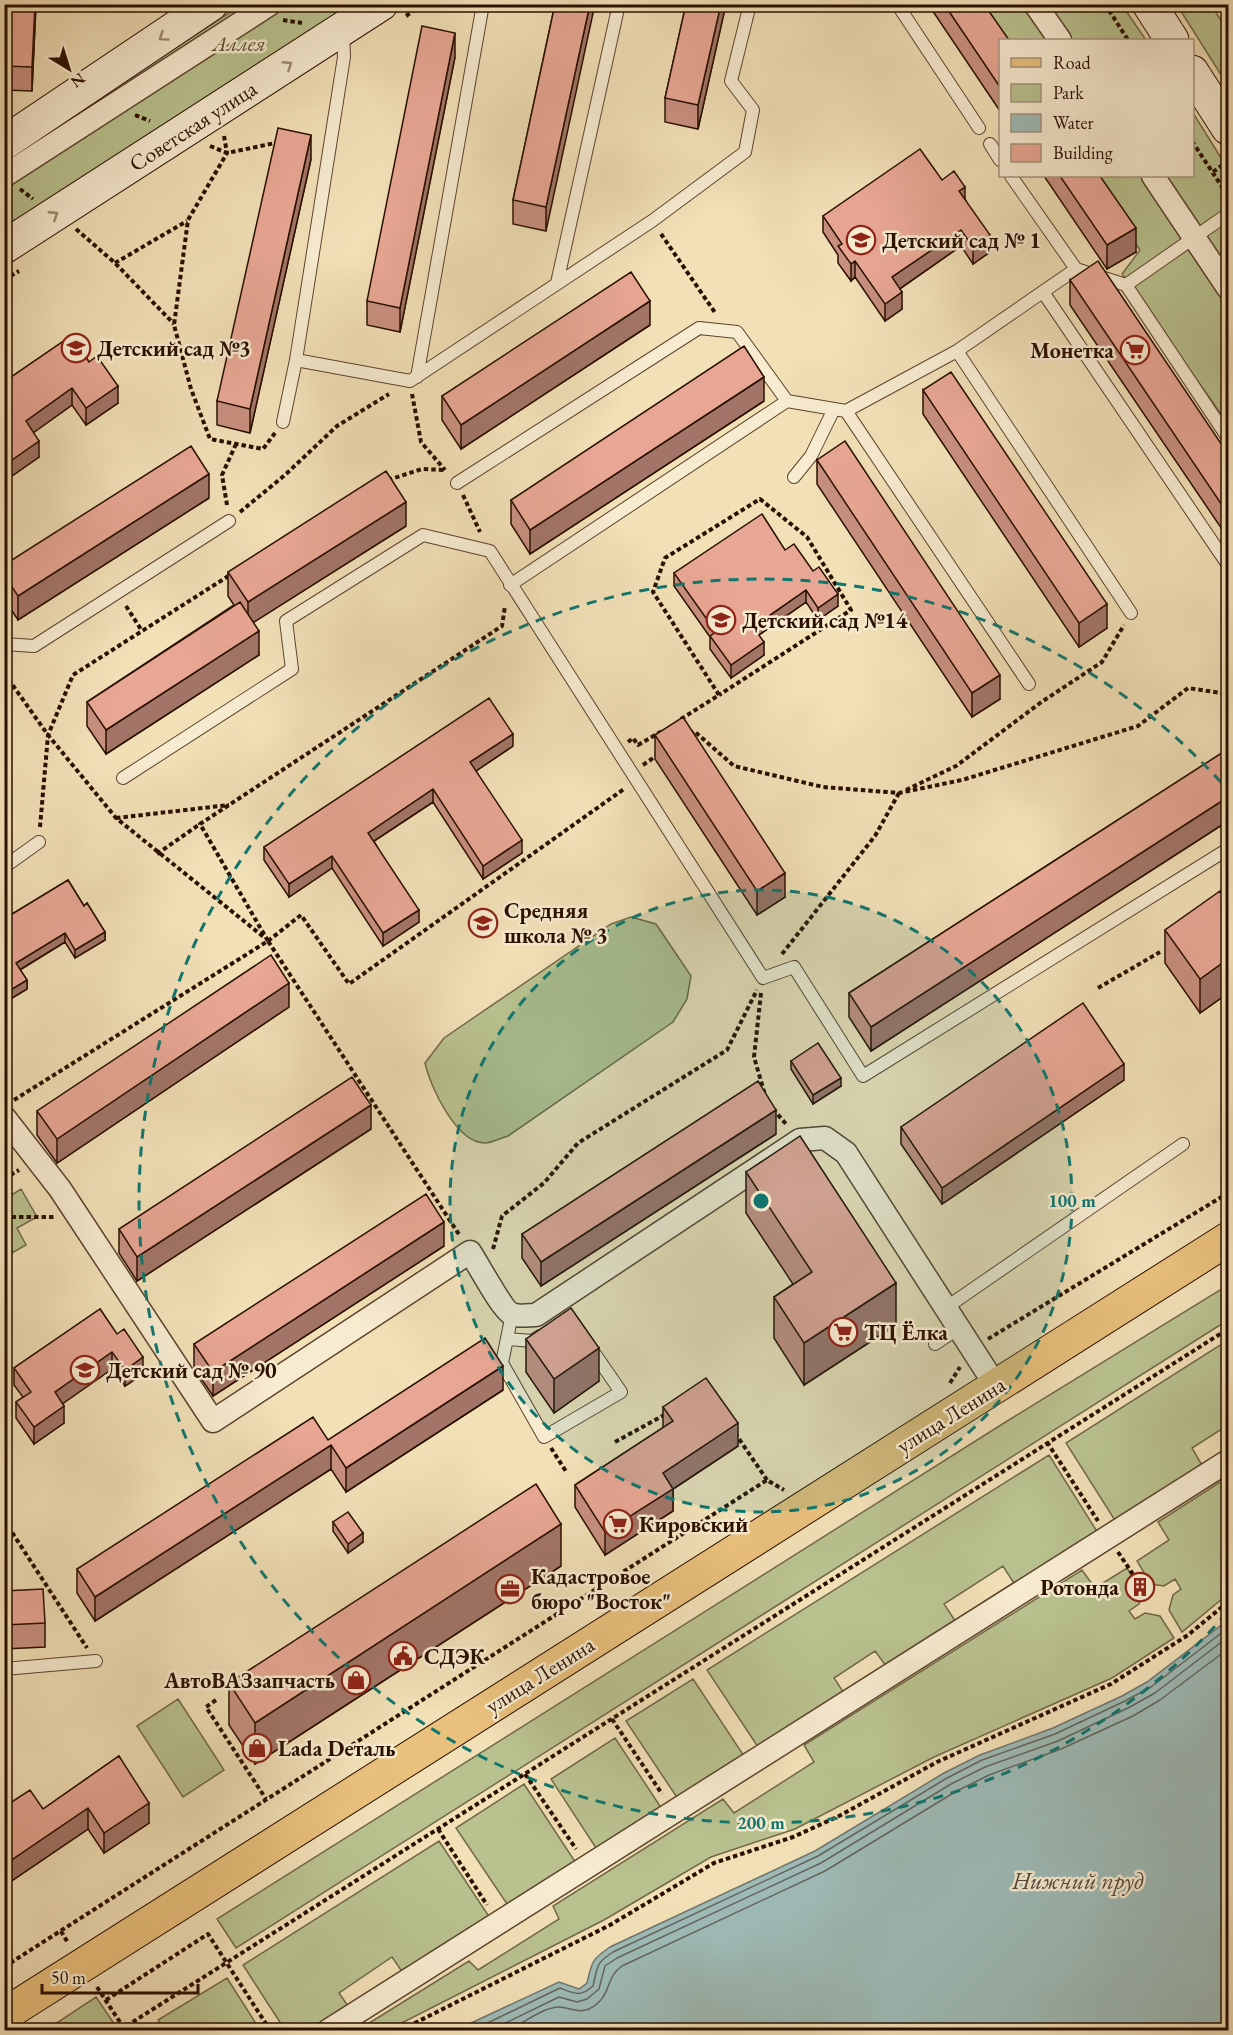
<svg xmlns="http://www.w3.org/2000/svg" width="1233" height="2035" font-family="'EB Garamond',serif">
<rect width="100%" height="100%" fill="#f2e0b7"/>
<filter id="stains"><feTurbulence type="fractalNoise" baseFrequency=".00333" numOctaves="4"/><feColorMatrix values="0 0 0 0 .2 0 0 0 0 .09 0 0 0 0 .02 0 0 0 .5 -.17"/></filter>
<radialGradient id="worn" r=".72"><stop offset=".6" stop-color="#630" stop-opacity="0"/><stop offset="1" stop-color="#630" stop-opacity=".3"/></radialGradient>
<!-- green -->
<path fill="#b9c28f" stroke="#726848" stroke-width="1.5" d="M241,5H354L5,233V160Z
M971,5H1122L1146,40H1000Z
M1177,5H1211L1228,31V86Z
M1193,113L1228,169V424L1122,274L1140,250L1089,176H1192Z
M631,917L656,924L691,976L687,999L673,1022L508,1136C501,1138 492,1143 485,1143C456,1143 430,1086 425,1063L444,1038L611,924Z
M21,1189L37,1217L17,1228L26,1245L5,1257V1199Z
M1228,1285V1320L236,1948L217,1919L1012,1418Z
M1228,1340V1425L1192,1448L1203,1467L1116,1522L1066,1443Z
M1049,1455L1098,1533L1015,1585L1003,1566L944,1604L956,1622L886,1666L875,1651L834,1678L844,1693L758,1747L707,1670Z
M1228,1477V1594L1182,1632L1169,1610L1173,1595L1181,1589L1175,1579L1164,1586L1151,1584L1137,1561L1169,1540L1158,1522Z
M1127,1568L1141,1591L1139,1604L1129,1611L1135,1619L1145,1613L1160,1616L1174,1638L1112,1678L934,1757L795,1829L711,1857L604,1920L388,2030H358L469,1961L478,1970L559,1919L553,1906L723,1799L734,1813L814,1762L804,1745L1082,1570L1095,1588Z
M693,1679L744,1756L678,1799L626,1721Z
M178,1699L224,1770L183,1797L137,1726Z
M615,1738L662,1809L598,1851L551,1779Z
M524,1784L576,1863L509,1907L456,1828Z
M439,1841L490,1918L403,1973L392,1957L339,1993L348,2006L311,2030H285L243,1965Z
M227,1978L260,2030H165L158,2020Z
M96,1997L115,2025L107,2030H46Z"/>
<!-- water -->
<path fill="#9ebbb7" stroke="#70766e" stroke-width="1.5" d="M1228,1620V2030H456L559,1982L579,1989L587,1983C592,1962 591,1960 610,1947L815,1851L944,1773L980,1755L1053,1728L1122,1696L1147,1682Z"/>
<g fill="none" stroke-linecap="round" stroke-linejoin="round">
<!-- shore -->
<path stroke="#64655c" stroke-width="1.5" d="M473,2030L560,1988C573,1993 580,1998 593,1986C598,1966 595,1964 613,1952L818,1856L947,1778L982,1760L1055,1734L1125,1701L1151,1687L1228,1628
M491,2030L559,1997L577,2002L587,1999L599,1989L605,1966L617,1958L821,1863L951,1784L985,1767L1058,1741L1128,1708L1155,1693L1228,1637
M509,2030C523,2023 541,2009 557,2007C567,2006 577,2014 589,2009C613,1997 604,1978 622,1966L825,1871L955,1792L989,1775L1061,1749L1133,1716L1160,1700L1228,1649"/>
<!-- lane casing -->
<g stroke="#5c432e" stroke-width="14">
<path id="lane" d="M897,4L979,128
M990,144L1000,160
M1011,176L1076,269
M557,283L619,4
M1126,285L1228,438
M1043,292L1228,565
M957,351L1131,613
M296,360L410,381L652,221L745,152L753,110L731,81L750,4
M417,377L483,4
M846,411L1029,684
M283,422L296,360L344,57L343,32
M794,477L811,456L834,409
M457,483L699,328L737,332L787,401
M510,585L787,401L846,411L957,351L1076,269L1126,285L1228,214
M4,644L34,646L229,521
M123,778L292,669L286,621L423,535L490,551L763,978L794,967L863,1076L1228,849
M4,867L39,842
M947,1307L1183,1144
M512,1314L502,1363L544,1437L621,1392L590,1347
M507,1339L532,1341L540,1336
M935,1344L959,1328
M4,1669L96,1661"/>
</g>
<!-- street casing -->
<g stroke="#5c432e" stroke-width="25">
<path id="street" d="M1035,4L1060,40
M4,176L270,4
M1153,176L1228,288
M4,1117L60,1189L213,1421L470,1252C478,1264 503,1311 512,1314C518,1317 529,1315 536,1315L800,1140L825,1138L846,1153L996,1386
M329,2030L1228,1461"/>
</g>
<!-- secondary casing -->
<g stroke="#2a0f00" stroke-width="35">
<path id="secondary" d="M1149,4L1172,40
M1192,72L1228,128
M4,143L211,4
M4,247L381,4"/>
</g>
<!-- primary casing -->
<g stroke="#2a0f00" stroke-width="35">
<path id="primary" d="M4,2015L1228,1239"/>
</g>
<!-- path -->
<path stroke="#2a0f00" stroke-width="4" stroke-dasharray="4.5 3" stroke-linecap="butt" d="M1105,4L1128,40
M1224,4L1228,11
M406,16L423,4
M283,20L302,23
M135,115L150,121
M224,136L227,153L188,220L174,325L191,389L210,439L263,449L275,433
M1192,141L1228,196
M210,146L227,153L280,142
M1213,172L1228,161
M20,189L33,199
M76,229L115,263L174,324
M661,234L716,314
M115,263L187,221
M4,280L19,271
M412,394L421,442L445,470
M388,480L422,469L445,470
M463,495L480,532
M227,505L222,475L236,444
M240,512L285,475L337,426L389,394
M126,606L142,631
M4,673L48,735L116,818L265,938
M681,719L719,695L653,592L665,558L760,499L807,537L851,610L719,695
M690,734L694,731L734,766L823,787L899,793L962,780L1138,726L1188,688L1228,694
M628,742L633,738L638,745L662,731
M643,765L659,754
M906,790L956,766L1040,703L1102,662L1124,625
M116,818L229,805
M40,827L48,735L73,675L230,575
M157,854L200,824
M268,941L301,915L349,984L624,789
M268,941L200,824L502,626L505,606
M782,954L875,836L899,793
M1098,988L1160,952
M761,993L754,1057L765,1095
M14,1100L268,941L460,1236
M773,1109L786,1124
M4,1179L19,1170
M4,1217H54
M493,1249L502,1216L544,1183L578,1143L727,1050L757,990
M988,1339L1228,1193
M950,1383L960,1367
M735,1433L767,1480
M615,1442L666,1414
M1047,1442L1098,1521
M551,1448L567,1473
M4,1520L87,1648
M1118,1552L1138,1582
M216,1700L206,1707L266,1799
M612,1719L662,1794
M525,1774L576,1849
M438,1829L487,1905
M61,1931L68,1943
M4,1955L10,1963
M4,1967L767,1480L784,1490
M97,1987L125,2030
M106,2000L208,1934L270,2030
M120,2030L1228,1329
M401,2030L610,1925L714,1863L793,1837L839,1816L937,1762L1111,1684L1188,1635L1228,1602"/>
<!-- lane -->
<use href="#lane" stroke="#f7ebd0" stroke-width="12"/>
<!-- street -->
<use href="#street" stroke="#f7ebd0" stroke-width="22"/>
<!-- secondary -->
<use href="#secondary" stroke="#f7ebd0" stroke-width="33"/>
<!-- primary -->
<use href="#primary" stroke="#e9c07c" stroke-width="33"/>
</g>
<!-- wall -->
<path fill="#c8907f" stroke="#2a0f00" stroke-width="1.5" d="M4,4H36L32,91L4,90Z
M555,4L546,231L513,224V200Z
M686,4H726L698,129L665,122V98Z
M928,4H984L1000,40V111Z
M455,57L400,332L367,325V301Z
M311,159L250,433L217,425V401Z
M1044,176H1100L1136,252L1107,269Z
M942,180L965,199L990,252L973,264L961,246L900,289L902,309L885,321L855,277L851,281L838,263V255L823,232V216Z
M1070,280L1228,454V538L1070,305Z
M650,325L461,449L442,420V396Z
M71,336L118,403L86,425L72,405L33,432L39,457L9,478L4,472V382Z
M923,390L1107,628L1079,647L923,414Z
M764,401L530,554L511,524V500Z
M817,460L1000,699L972,717L817,484Z
M209,498L18,620L4,599V565Z
M406,526L253,622L259,655L106,754L87,726V702L234,605L228,596V572Z
M785,550L838,606L818,620L806,602L759,635L764,655L731,678L710,649V637L674,586V573Z
M655,735L785,897L757,915L655,759Z
M513,746L476,771L522,853L483,879L433,802L374,841L419,922L383,946L332,868L289,897L264,860V847Z
M1228,749V821L871,1051L849,1017V993Z
M68,880L84,906L87,903L105,932V940L75,958L65,942L20,970L27,980V989L4,1003V919Z
M1228,903V993L1200,1013L1165,963V930Z
M289,1007L57,1163L37,1135V1111Z
M791,1061L841,1086L813,1104L791,1069Z
M1124,1080L942,1204L901,1144V1127Z
M371,1129L137,1281L119,1253V1229Z
M776,1134L541,1286L522,1258V1234Z
M746,1172L896,1325L804,1385L774,1338V1297L793,1284L746,1213Z
M444,1246L213,1396L194,1368V1344Z
M100,1309L143,1374L125,1386L112,1369L62,1403L64,1423L34,1444L16,1418V1402L23,1397L14,1385V1368Z
M526,1339L599,1381L554,1413L526,1372Z
M503,1390L346,1492L331,1469L95,1621L77,1593V1569L328,1440Z
M663,1407L738,1446L673,1489V1511L605,1555L575,1507V1485L663,1428Z
M333,1522L363,1542L348,1553L333,1531Z
M561,1566L255,1764L229,1725V1683Z
M4,1591L45,1623V1647L4,1649Z
M119,1756L149,1823L104,1853L88,1829L4,1886V1807L43,1809Z"/>
<!-- shaded-wall -->
<path fill="#a27568" stroke="#2a0f00" stroke-width="1.5" d="M35,4H36L32,91V67Z
M590,4H595L546,231V207Z
M721,4H726L698,129V105Z
M455,33V57L400,332V308Z
M311,135V159L250,433V409Z
M965,187V204L959,191Z
M1136,228V252L1107,269V245Z
M961,230V246L892,294V277Z
M990,235V252L973,264V247Z
M855,261V277L851,281V264Z
M902,292V309L885,321V304Z
M650,301V325L461,449V425Z
M764,377V401L530,554V530Z
M118,386V403L86,425V408Z
M72,388V405L26,438V421Z
M39,441V457L9,478V462Z
M209,474V498L18,620V596Z
M406,502V526L248,626V602Z
M806,590V602L753,639V627Z
M838,594V606L818,620V608Z
M1107,604V628L1079,647V623Z
M259,631V655L106,754V730Z
M764,642V655L731,678V665Z
M1000,675V699L972,717V693Z
M513,734V746L470,775V762Z
M433,789V802L368,845V833Z
M1228,797V821L871,1051V1027Z
M522,840V853L483,879V866Z
M332,856V868L289,897V884Z
M785,873V897L757,915V891Z
M419,910V922L383,946V933Z
M105,932V940L75,958V950Z
M65,933V942L16,972V963Z
M1228,959V993L1200,1013V979Z
M27,980V989L4,1003V994Z
M289,983V1007L57,1163V1139Z
M1124,1064V1080L942,1204V1188Z
M841,1078V1086L813,1104V1095Z
M371,1105V1129L137,1281V1257Z
M776,1110V1134L541,1286V1262Z
M444,1222V1246L213,1396V1372Z
M896,1283V1325L804,1385V1343Z
M599,1348V1381L554,1413V1379Z
M112,1352V1369L55,1409V1392Z
M143,1357V1374L125,1386V1370Z
M503,1366V1390L346,1492V1468Z
M64,1406V1423L34,1444V1427Z
M738,1423V1446L673,1489V1511L605,1555V1532L663,1473Z
M331,1445V1469L95,1621V1597Z
M561,1524V1566L255,1764V1723Z
M363,1533V1542L348,1553V1544Z
M8,1742V1775L4,1778V1745Z
M149,1803V1823L104,1853V1833Z
M88,1808V1829L4,1886V1865Z"/>
<!-- building -->
<path fill="#e8a794" stroke="#2a0f00" stroke-width="1.5" d="M4,4H35L32,67L4,66Z
M555,4H590L546,207L513,200Z
M686,4H721L698,105L665,98Z
M944,4H984L1009,40H1000V87Z
M422,26L455,33L400,308L367,301Z
M278,128L311,135L250,409L217,401Z
M920,149L942,180L954,171L965,187L959,191L990,235L973,247L961,230L892,277L902,292L885,304L855,261L851,264L838,246L842,244L823,216Z
M1060,176H1100L1136,228L1107,245Z
M1098,261L1228,454V514L1070,280Z
M631,272L650,301L461,425L442,396Z
M71,336L89,362L97,356L118,386L86,408L72,388L26,421L39,441L9,462L4,455V382Z
M744,346L764,377L530,530L511,500Z
M951,372L1107,604L1079,623L923,390Z
M845,441L1000,675L972,693L817,460Z
M191,446L209,474L18,596L4,575V565Z
M386,471L406,502L248,602L228,572Z
M762,514L785,550L794,544L813,571L819,567L838,594L818,608L806,590L753,627L764,642L731,665L710,636L716,632L674,573Z
M240,602L259,631L106,730L87,702Z
M489,698L513,734L470,762L522,840L483,866L433,789L368,833L419,910L383,933L332,856L289,884L264,847Z
M683,717L785,873L757,891L655,735Z
M1228,749V797L871,1027L849,993Z
M68,880L84,906L87,903L105,932L75,950L65,933L16,963L27,980L4,994V919Z
M1220,891L1228,903V959L1200,979L1165,930Z
M271,955L289,983L57,1139L37,1111Z
M1083,1003L1124,1064L942,1188L901,1127Z
M818,1043L841,1078L813,1095L791,1061Z
M352,1077L371,1105L137,1257L119,1229Z
M758,1081L776,1110L541,1262L522,1234Z
M800,1136L896,1283L804,1343L774,1297L812,1272L746,1172Z
M426,1194L444,1222L213,1372L194,1344Z
M571,1308L599,1348L554,1379L526,1339Z
M100,1309L117,1334L124,1329L143,1357L125,1370L112,1352L55,1392L64,1406L34,1427L16,1402L31,1392L14,1368Z
M485,1338L503,1366L346,1468L331,1445L95,1597L77,1569L313,1417L328,1440Z
M706,1378L738,1423L663,1473L673,1489L605,1532L575,1485L673,1421L663,1407Z
M536,1484L561,1524L255,1723L229,1683Z
M348,1512L363,1533L348,1544L333,1522Z
M43,1589L45,1623L4,1625V1591Z
M4,1737L8,1742L4,1745Z
M119,1756L149,1803L104,1833L88,1808L4,1865V1807L30,1790L43,1809Z"/>
<!-- one-way arrows -->
<defs><path id="oneway-chevron" d="M-2-3.5L2.5 0L-2 3.5" fill="none" stroke-width="1.6" stroke-linecap="round" stroke-linejoin="round" transform="scale(1.5)"/></defs>
<g stroke="#9b8872">
<use href="#oneway-chevron" transform="translate(163 37) rotate(146)"/>
<use href="#oneway-chevron" transform="translate(288 65) rotate(-33)"/>
<use href="#oneway-chevron" transform="translate(54 215) rotate(-33)"/>
</g>
<!-- distance rings -->
<circle cx="761" cy="1201" r="311" fill="#0f766e" fill-opacity=".12"/>
<g fill="none" stroke="#0f766e" stroke-width="3" stroke-dasharray="10 8">
<circle cx="761" cy="1201" r="311"/>
<path d="M1227 1613A622 622 0 1 1 1227 789"/>
</g>
<!-- icons -->
<defs>
<g id="school-ring" transform="scale(1.5)"><circle r="9.5" fill="#f7ebd0" stroke="#8f2418" stroke-width="1.5"/><path d="M0-5L7-2L0 1L-7-2ZM-4 1L0 2.5L4 1V4Q0 6-4 4Z" fill="#8f2418"/></g>
<g id="supermarket-ring" transform="scale(1.5)"><circle r="9.5" fill="#f7ebd0" stroke="#8f2418" stroke-width="1.5"/><path d="M-6-5.5h2.5l.6 2H6L4.5 2H-2.5L-4.4-4H-6ZM-1.5 3.2a1.3 1.3 0 1 0 .1 0ZM3 3.2a1.3 1.3 0 1 0 .1 0Z" fill="#8f2418"/></g>
<g id="building-ring" transform="scale(1.5)"><circle r="9.5" fill="#f7ebd0" stroke="#8f2418" stroke-width="1.5"/><path d="M-4-6H4V6H1V3H-1V6H-4ZM-2.5-4.3h1.7v1.8h-1.7ZM.8-4.3h1.7v1.8H.8ZM-2.5-1h1.7V.8h-1.7ZM.8-1h1.7V.8H.8Z" fill="#8f2418"/></g>
<g id="office-ring" transform="scale(1.5)"><circle r="9.5" fill="#f7ebd0" stroke="#8f2418" stroke-width="1.5"/><path d="M-6-3h4V-5.5h4V-3h4V5H-6ZM-1-4.5V-3h2v-1.5ZM-6 0V1H6V0Z" fill="#8f2418"/></g>
<g id="civic-ring" transform="scale(1.5)"><circle r="9.5" fill="#f7ebd0" stroke="#8f2418" stroke-width="1.5"/><path d="M-.6-6.5H3V-4.5H.6V-3L4-1V1h2V6H-6V1h2V-1L-.6-3ZM-1.2 2.5V6h2.4V2.5Z" fill="#8f2418"/></g>
<g id="shop-ring" transform="scale(1.5)"><circle r="9.5" fill="#f7ebd0" stroke="#8f2418" stroke-width="1.5"/><path d="M-5-2.5h2.3a2.7 3.5 0 0 1 5.4 0H5L5.5 6h-11ZM-1.5-2.5h3a1.5 2.3 0 0 0-3 0Z" fill="#8f2418"/></g>
</defs>
<g fill-rule="evenodd">
<use href="#school-ring" x="861" y="240"/>
<use href="#school-ring" x="76" y="348"/>
<use href="#supermarket-ring" x="1135" y="350"/>
<use href="#school-ring" x="721" y="620"/>
<use href="#school-ring" x="483" y="923"/>
<use href="#supermarket-ring" x="843" y="1332"/>
<use href="#school-ring" x="85" y="1370"/>
<use href="#supermarket-ring" x="618" y="1524"/>
<use href="#building-ring" x="1140" y="1587"/>
<use href="#office-ring" x="510" y="1589"/>
<use href="#civic-ring" x="403" y="1656"/>
<use href="#shop-ring" x="356" y="1680"/>
<use href="#shop-ring" x="257" y="1748"/>
</g>
<g text-anchor="middle" dominant-baseline="central" stroke-width="5" stroke-linejoin="round" paint-order="stroke">
<!-- park labels -->
<g font-size="22" font-style="italic" fill="#5c4e32" stroke="#f7ebd0">
<text x="239" y="43">Аллея</text>
</g>
<!-- street labels -->
<g font-size="22" fill="#2a0f00" stroke="#f7ebd0">
<text transform="translate(193 126) rotate(-33)">Советская улица</text>
<text transform="translate(951 1415) rotate(-32)">улица Ленина</text>
<text transform="translate(540 1675) rotate(-32)">улица Ленина</text>
</g>
<!-- poi labels -->
<g font-size="22" font-weight="bold" fill="#2a0f00" stroke="#f7ebd0" text-anchor="start">
<text x="882" y="240">Детский сад № 1</text>
<text x="97" y="348">Детский сад №3</text>
<text x="1114" y="350" text-anchor="end">Монетка</text>
<text x="742" y="620">Детский сад №14</text>
<text x="504" y="910">Средняя<tspan x="504" dy="25">школа № 3</tspan></text>
<text x="864" y="1332">ТЦ Ёлка</text>
<text x="106" y="1370">Детский сад № 90</text>
<text x="639" y="1524">Кировский</text>
<text x="531" y="1576">Кадастровое<tspan x="531" dy="25">бюро "Восток"</tspan></text>
<text x="1119" y="1587" text-anchor="end">Ротонда</text>
<text x="424" y="1656">СДЭК</text>
<text x="335" y="1680" text-anchor="end">АвтоВАЗзапчасть</text>
<text x="278" y="1748">Lada Dеталь</text>
</g>
<!-- water labels -->
<g font-size="24" font-style="italic" fill="#534b40" stroke="#f7ebd0">
<text x="1078" y="1880">Нижний пруд</text>
</g>
</g>
<circle cx="761" cy="1201" r="9" fill="#0f766e" stroke="#f7ebd0" stroke-width="3"/>
<g font-size="18" text-anchor="middle" font-weight="bold" fill="#0f766e" stroke="#f7ebd0" stroke-width="5" stroke-linejoin="round" paint-order="stroke">
<text x="1072" y="1207">100 m</text>
<text x="761" y="1829">200 m</text>
</g>
<!-- margin -->
<rect width="1233" height="2035" fill="none" stroke="#f2e0b7" stroke-width="24"/>
<rect x="6" y="6" width="1221" height="2023" fill="none" stroke="#2a0f00" stroke-width="3"/>
<rect x="12" y="12" width="1209" height="2011" fill="none" stroke="#2a0f00" stroke-width="1.5"/>
<!-- legend -->
<rect x="999" y="39" width="195" height="138" fill="#f7ebd0" stroke="#a5937d" stroke-width="1.5"/>
<rect x="1011" y="58" width="30" height="9" fill="#e9c07c" stroke="#a5937d" stroke-width="1.5"/>
<text x="1053" y="69" font-size="18" fill="#2a0f00">Road</text>
<rect x="1011" y="84" width="30" height="18" fill="#b9c28f" stroke="#a5937d" stroke-width="1.5"/>
<text x="1053" y="99" font-size="18" fill="#2a0f00">Park</text>
<rect x="1011" y="114" width="30" height="18" fill="#9ebbb7" stroke="#a5937d" stroke-width="1.5"/>
<text x="1053" y="129" font-size="18" fill="#2a0f00">Water</text>
<rect x="1011" y="144" width="30" height="18" fill="#e8a794" stroke="#a5937d" stroke-width="1.5"/>
<text x="1053" y="159" font-size="18" fill="#2a0f00">Building</text>
<!-- north arrow -->
<g transform="translate(69 69) rotate(142)" stroke="#f7ebd0" stroke-width="4.5" paint-order="stroke">
<path d="M0-4.5L10 22L0 15L-10 22Z" fill="#2a0f00"/>
<text y="-9" font-size="16" font-weight="bold" text-anchor="middle" fill="#2a0f00">N</text>
</g>
<!-- scale -->
<path d="M42 1984v9h156v-9" fill="none" stroke="#2a0f00" stroke-width="3"/>
<text x="51" y="1984" font-size="18" fill="#2a0f00" stroke="#f7ebd0" stroke-width="4.5" paint-order="stroke">50 m</text>
<rect width="100%" height="100%" filter="url(#stains)"/>
<rect width="100%" height="100%" fill="url(#worn)"/>
</svg>
